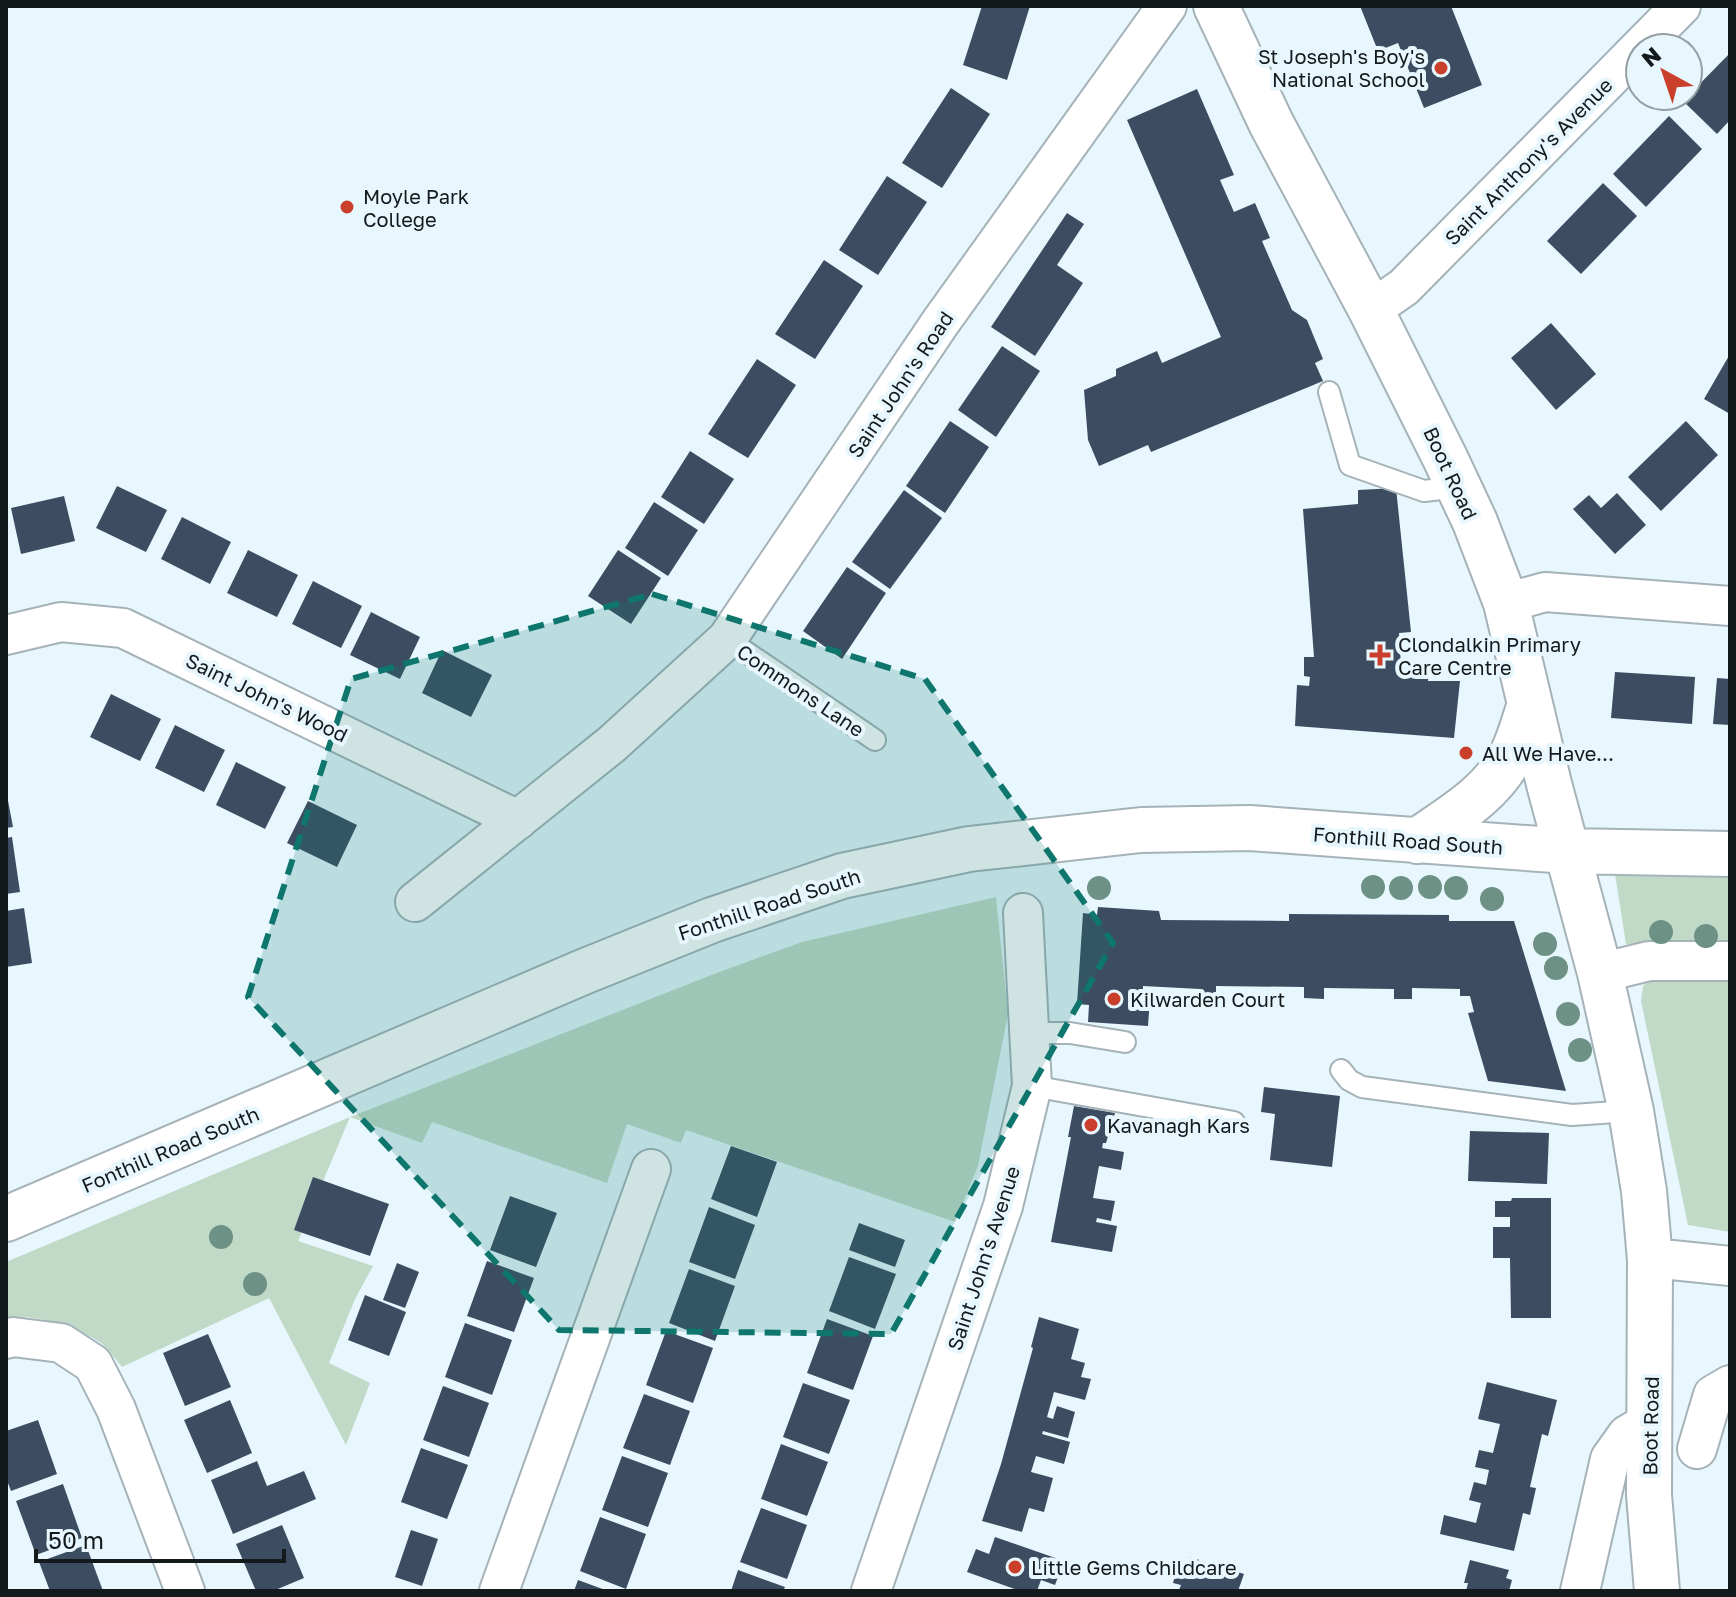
<svg xmlns="http://www.w3.org/2000/svg" width="1736" height="1597" font-family="'Golos Text',sans-serif">
<rect width="100%" height="100%" fill="#e8f7fd"/>
<!-- green -->
<path fill="#c1dac8" d="M1614,868L1730,875V944H1626Z
M996,897L1008,1014L978,1166L955,1222L686,1130L681,1143L627,1124L607,1183L432,1122L422,1143L350,1117L298,1241L373,1266L355,1299L329,1363L370,1383L346,1445L269,1298L122,1367C115,1359 109,1349 101,1343C81,1328 30,1312 6,1318V1262L350,1117L714,974L802,942Z
M1652,978L1730,979V1232L1688,1225L1641,1001L1643,986Z"/>
<!-- building -->
<path fill="#3c4d62" d="M982,6H1030L1007,80L963,65Z
M1360,6H1451L1482,85L1424,108L1398,43L1378,51Z
M1730,53V120L1717,134L1683,101Z
M951,88L990,114L942,188L902,163Z
M1197,89L1234,175L1220,180L1234,212L1255,203L1270,238L1262,241L1292,310L1307,320L1323,359L1315,363L1323,381L1151,452L1148,445L1099,466L1088,440L1084,390L1116,376V369L1157,351L1162,363L1221,337L1127,120Z
M1669,116L1702,149L1646,207L1613,174Z
M887,176L927,202L878,275L839,250Z
M1603,183L1637,216L1581,274L1547,241Z
M1067,213L1084,224L1057,265L1083,283L1035,356L991,327Z
M824,260L863,286L815,359L775,334Z
M1551,323L1596,374L1556,410L1511,358Z
M1002,346L1040,371L996,437L958,410Z
M1730,354V414L1704,399Z
M757,359L796,385L748,458L708,434Z
M950,421L989,447L945,513L906,486Z
M1686,421L1718,455L1661,511L1628,477Z
M690,451L734,479L704,524L661,497Z
M117,486L167,510L146,552L96,528Z
M1396,488L1411,632L1399,633L1401,666H1429L1428,681H1460L1454,738L1295,726L1297,685L1309,686L1310,677L1304,676V657H1314L1303,509L1358,504V490Z
M904,490L942,518L890,589L852,562Z
M1617,493L1646,525L1615,554L1573,509L1589,495L1601,508Z
M64,496L75,541L21,554L11,508Z
M654,502L698,530L668,576L625,548Z
M182,517L231,542L210,584L161,559Z
M248,550L298,575L277,617L227,593Z
M618,550L661,578L631,624L588,596Z
M847,567L886,593L842,659L803,631Z
M313,581L362,606L341,648L292,624Z
M371,612L420,637L400,679L350,655Z
M442,650L492,675L471,717L422,693Z
M1615,672L1695,677L1692,724L1611,718Z
M1717,678L1730,679V725L1713,724Z
M111,694L161,719L140,761L90,737Z
M175,725L225,750L204,792L155,768Z
M236,762L286,787L265,829L216,805Z
M6,790L13,827L6,828Z
M308,801L357,825L337,867L287,843Z
M12,837L20,892L6,894V838Z
M1098,907L1159,911L1161,920L1289,921V914L1449,915V921H1514L1566,1091L1488,1081L1468,1013L1474,1012L1470,996H1460V989L1412,988V999H1394V989L1324,988V999L1304,998V987L1216,986V1000L1196,999L1200,989L1143,986V998H1150L1148,1026L1088,1022L1089,1005L1077,1004L1083,913L1097,915Z
M24,908L32,963L6,967V911Z
M1264,1087L1340,1096L1332,1167L1270,1160L1275,1114L1261,1112Z
M1074,1106L1115,1113L1106,1143H1103L1102,1148L1124,1152L1121,1170L1099,1166L1093,1198L1115,1201L1111,1221L1097,1218L1096,1222L1117,1226L1112,1252L1051,1242L1071,1137H1068Z
M1470,1131L1549,1133L1547,1184L1468,1181Z
M731,1146L777,1162L757,1217L711,1199Z
M313,1177L389,1204L370,1256L294,1230Z
M510,1196L557,1213L536,1267L490,1250Z
M1512,1198H1551V1318H1511L1510,1258H1493V1227H1510V1217H1495V1201H1511Z
M709,1207L755,1225L735,1279L689,1262Z
M859,1223L905,1240L895,1267L849,1250Z
M849,1257L896,1274L875,1329L829,1311Z
M487,1261L534,1278L514,1332L467,1316Z
M397,1263L419,1272L405,1308L383,1300Z
M689,1269L735,1286L715,1341L669,1323Z
M365,1295L406,1312L389,1356L348,1340Z
M1039,1317L1079,1329L1071,1359L1085,1363L1081,1377L1091,1379L1085,1400L1054,1392L1047,1417L1053,1419L1057,1406L1075,1412L1068,1438L1043,1431L1042,1434L1070,1442L1064,1464L1036,1456L1031,1472L1053,1478L1044,1512L1029,1508L1022,1532L982,1521L1001,1464L1033,1348L1031,1347Z
M827,1319L873,1336L853,1390L807,1373Z
M465,1323L512,1340L492,1395L445,1377Z
M666,1331L713,1348L693,1403L646,1385Z
M208,1334L231,1387L185,1406L163,1353Z
M1487,1382L1557,1400L1548,1436L1542,1434L1530,1487L1536,1488L1530,1515L1523,1513L1514,1551L1440,1534L1444,1515L1476,1523L1481,1503L1469,1500L1474,1482L1486,1485L1489,1470L1475,1467L1479,1450L1493,1453L1500,1424L1478,1419Z
M803,1383L850,1400L829,1454L783,1437Z
M443,1386L489,1403L469,1457L423,1440Z
M644,1394L690,1411L670,1465L623,1448Z
M230,1400L252,1453L207,1473L184,1420Z
M38,1420L57,1474L11,1491L6,1478V1431Z
M781,1444L828,1462L807,1516L761,1499Z
M421,1448L468,1465L447,1519L401,1502Z
M622,1456L668,1473L648,1527L602,1510Z
M257,1461L267,1486L304,1471L316,1499L233,1534L211,1480Z
M63,1484L82,1538L36,1555L16,1501Z
M761,1508L807,1525L787,1579L740,1562Z
M600,1517L646,1534L626,1589L580,1571Z
M282,1525L304,1578L273,1591H256L236,1544Z
M411,1530L438,1539L422,1586L395,1577Z
M995,1537L1064,1561L1055,1585L1041,1580L1037,1591H1020L967,1572L976,1549L989,1554Z
M86,1545L103,1591H50L39,1562Z
M1190,1557L1244,1574L1238,1591L1179,1590L1181,1585L1173,1583L1177,1569L1185,1572Z
M1470,1560L1509,1570L1506,1578L1512,1580L1509,1591H1466L1468,1583H1464Z
M738,1570L785,1587L783,1591H731Z
M578,1580L608,1591H574Z"/>
<g fill="none" stroke-linecap="round" stroke-linejoin="round">
<!-- lane casing -->
<g stroke="#a5b3b9" stroke-width="24">
<path id="lane" d="M1329,392L1350,465L1424,491L1458,487
M727,639L875,740
M1029,1033H1070L1125,1042
M1341,1070L1349,1080L1362,1087L1572,1115L1631,1111
M1032,1086L1234,1122"/>
</g>
<!-- street casing -->
<g stroke="#a5b3b9" stroke-width="42">
<path id="street" d="M1371,310L1404,287L1681,6
M1506,603L1545,592L1730,606
M6,635L61,622L123,628L518,820
M415,902L612,744L727,639L940,323L1167,6
M1600,973L1649,961H1730
M1650,1260H1672L1730,1266
M6,1339L13,1337L61,1343L93,1364L116,1409L185,1591
M1697,1449L1713,1395L1730,1385
M499,1591L651,1169
M871,1591L1003,1206L1032,1086L1023,913
M1580,1591L1610,1459L1627,1435L1651,1421"/>
</g>
<!-- secondary casing -->
<g stroke="#a5b3b9" stroke-width="48">
<path id="secondary" d="M1216,6L1271,123L1371,310L1445,458L1475,522L1506,603L1549,784L1600,973L1631,1111L1644,1191L1650,1260L1649,1495L1657,1591
M1417,841C1452,816 1489,796 1510,758C1519,742 1524,721 1530,704
M6,1219L583,972L712,920L842,876L969,849L1141,830L1250,828L1568,851L1730,854"/>
</g>
<!-- lane -->
<use href="#lane" stroke="#fff" stroke-width="20"/>
<!-- street -->
<use href="#street" stroke="#fff" stroke-width="38"/>
<!-- secondary -->
<use href="#secondary" stroke="#fff" stroke-width="44"/>
</g>
<!-- trees -->
<g fill="#6e9185">
<circle cx="1373" cy="887" r="12"/>
<circle cx="1430" cy="887" r="12"/>
<circle cx="1099" cy="888" r="12"/>
<circle cx="1401" cy="888" r="12"/>
<circle cx="1456" cy="888" r="12"/>
<circle cx="1492" cy="899" r="12"/>
<circle cx="1661" cy="932" r="12"/>
<circle cx="1706" cy="936" r="12"/>
<circle cx="1545" cy="944" r="12"/>
<circle cx="1556" cy="968" r="12"/>
<circle cx="1568" cy="1014" r="12"/>
<circle cx="1580" cy="1050" r="12"/>
<circle cx="221" cy="1237" r="12"/>
<circle cx="255" cy="1284" r="12"/>
</g>
<!-- marked area -->
<path fill="#0f766e" fill-opacity="0.2" stroke="#0f766e" stroke-width="6" stroke-dasharray="16 10" stroke-linejoin="round" d="M652,594L925,679L1113,943L891,1334L559,1330L248,997L351,679Z"/>
<!-- markers -->
<g fill="#ca3e2c" stroke="#e8f7fd" stroke-width="3">
<circle cx="1441" cy="68" r="8"/>
<circle cx="347" cy="207" r="8"/>
<path d="M1376 643h8v8h8v8h-8v8h-8v-8h-8v-8h8z"/>
<circle cx="1466" cy="753" r="8"/>
<circle cx="1114" cy="999" r="8"/>
<circle cx="1091" cy="1125" r="8"/>
<circle cx="1015" cy="1567" r="8"/>
</g>
<g text-anchor="middle" dominant-baseline="central" stroke-width="8" stroke-linejoin="round" paint-order="stroke">
<!-- poi labels -->
<g font-size="20" fill="#141a1c" stroke="#e8f7fd" text-anchor="start">
<text x="1425" y="56" text-anchor="end">St Joseph's Boy's<tspan x="1425" dy="23">National School</tspan></text>
<text x="363" y="196">Moyle Park<tspan x="363" dy="23">College</tspan></text>
<text x="1398" y="644">Clondalkin Primary<tspan x="1398" dy="23">Care Centre</tspan></text>
<text x="1482" y="753">All We Have...</text>
<text x="1130" y="999">Kilwarden Court</text>
<text x="1107" y="1125">Kavanagh Kars</text>
<text x="1031" y="1567">Little Gems Childcare</text>
</g>
<!-- street labels -->
<g font-size="20" fill="#141a1c" stroke="#e8f7fd">
<text transform="translate(1528 161) rotate(-45)">Saint Anthony's Avenue</text>
<text transform="translate(900 384) rotate(-56)">Saint John's Road</text>
<text transform="translate(1451 473) rotate(65)">Boot Road</text>
<text transform="translate(801 690) rotate(34)">Commons Lane</text>
<text transform="translate(267 697) rotate(26)">Saint John's Wood</text>
<text transform="translate(1408 840) rotate(4)">Fonthill Road South</text>
<text transform="translate(769 904) rotate(-18)">Fonthill Road South</text>
<text transform="translate(170 1149) rotate(-23)">Fonthill Road South</text>
<text transform="translate(983 1258) rotate(-72)">Saint John's Avenue</text>
<text transform="translate(1650 1426) rotate(-89)">Boot Road</text>
</g>
</g>
<!-- border -->
<rect width="1736" height="1597" fill="none" stroke="#141a1c" stroke-width="16"/>
<!-- north arrow -->
<g transform="translate(1664 72) rotate(320)"><circle r="38" fill="#e8f7fd" stroke="#939fa3" stroke-width="2"/>
<path d="M0-6L14 30L0 20L-14 30Z" fill="#ca3e2c"/>
<text y="-12" font-size="22" font-weight="bold" text-anchor="middle" fill="#141a1c">N</text>
</g>
<!-- scale -->
<path d="M36 1549v12h248v-12" fill="none" stroke="#141a1c" stroke-width="4"/>
<text x="48" y="1549" font-size="24" fill="#141a1c" stroke="#e8f7fd" stroke-width="6" paint-order="stroke">50 m</text>
</svg>
